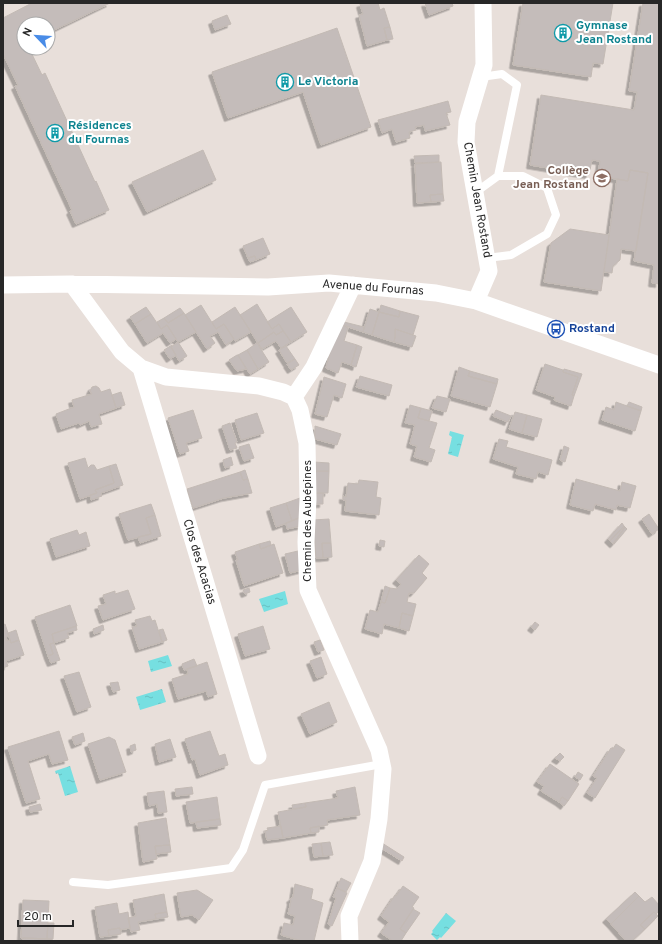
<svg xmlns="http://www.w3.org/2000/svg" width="662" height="944" font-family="Overpass,sans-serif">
<defs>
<pattern id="water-ripples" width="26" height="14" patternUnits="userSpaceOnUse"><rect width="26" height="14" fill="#76dfe1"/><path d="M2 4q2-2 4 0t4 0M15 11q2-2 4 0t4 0" fill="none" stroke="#66bfc1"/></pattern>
<filter id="shadow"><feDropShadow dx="-3.5" dy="3.5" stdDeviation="0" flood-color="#0004"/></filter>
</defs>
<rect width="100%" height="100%" fill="#e8dfda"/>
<!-- water -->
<path fill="url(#water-ripples)" d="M450,431L464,435L458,457L448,454L452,437L449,435Z
M285,591L288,604L264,612L259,599Z
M168,655L172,666L151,672L148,661Z
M162,689L166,702L140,710L136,697Z
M70,766L78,792L65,796L58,773L56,774L55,771Z
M446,913L456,921L441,938L440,937L437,940L431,934L433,932L432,931Z"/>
<!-- building -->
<path fill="#c4bcba" stroke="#c3bab4" filter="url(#shadow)" d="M32,3H110L48,33V24H24V48H29L42,75L45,73L95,182L96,181L109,210L76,224L70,211L72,210L15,86L18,85L3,54V18Z
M363,3H378L380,10L384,8L390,27L384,28L387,40L367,46L359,15L363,14L360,4Z
M425,3H452L453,6L429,15Z
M523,3H613L603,64L593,63L591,77L513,65Z
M643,3H659V284L652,283L654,265L634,261L648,173L630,170L628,181L598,176L600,161L592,160L589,175L530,165L541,95L634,110L637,92L629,91Z
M227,15L231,24L215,30L212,21Z
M390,27L393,39L387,40L384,28Z
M337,28L371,127L321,145L303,92L228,118L212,72Z
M448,101L451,112L446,113L450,125L425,131L424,125L415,127L416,130L409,132L410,138L396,142L392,129L382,133L378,120Z
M203,150L216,180L147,212L132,182Z
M439,155V162L415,163L414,156Z
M441,162L443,194L430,195L431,202L417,203L415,164Z
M630,170L648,173L636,251L621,249L620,260L613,266L612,273L604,272L617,179L628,181Z
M443,194L444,201L431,202L430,195Z
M570,229L609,235L601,291L544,282L551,243Z
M263,238L270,254L256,260L255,256L248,258L243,246Z
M255,256L256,260L250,262L248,258Z
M257,304L272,329L279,324L283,331L276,335L274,332L258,343L240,315Z
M201,305L216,329L224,324L234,339L226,345L218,332L210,336L215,343L207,349L185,315Z
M381,305L400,311L399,317L379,312Z
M146,307L151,314L135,324L130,317Z
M235,307L251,332L235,341L224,324L216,329L212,322Z
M291,307L307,332L291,342L279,324L272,329L267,322Z
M180,308L184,313L168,323L164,318Z
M370,309L379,312L372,335L363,332Z
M400,311L419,316L413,335L395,329V337L394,342L372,335L379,312L399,317Z
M184,313L196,332L178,342L167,325L161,329L157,322L164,318L168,323Z
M151,314L161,329L167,325L176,339L170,343L163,333L147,343L135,324Z
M344,322L364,327L363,332L343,325Z
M343,325L348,328L344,341L357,345L351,365L342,362L338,373L326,368L331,349Z
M395,329L416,336L412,347L394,342L395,337Z
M283,331L291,342L281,348L276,341L262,349L258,343L274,332L276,335Z
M178,342L187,356L179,361L171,347Z
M257,343L269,362L258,369L247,350Z
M172,345V346L171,347L176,355L170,359L164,350Z
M357,345L362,347L356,367L351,365Z
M286,346L295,359L287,363L279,350Z
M247,350L258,369L250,374L238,355Z
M237,355H238L246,369L237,371L229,360Z
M295,359L299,365L291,370L287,364Z
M545,364L563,370V372L578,377L572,395L574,396L571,406L554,400L555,397L536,390Z
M459,367L470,371L468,376L497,384L490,407L451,396Z
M564,369L582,374L574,396L572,395L578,377L563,372Z
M470,371L498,379L497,384L468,376Z
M360,376L392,385L389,396L356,387Z
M324,377L346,384L342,398L334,395L327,417L315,414Z
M96,386L99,388L101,392L110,389L116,408L99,414L102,424L91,427L89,421L80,425L79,423L61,429L56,414L74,407L72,400L92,394L90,391L92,387Z
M121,392L125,405L116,408L112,395Z
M437,396L450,399L446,412L432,408Z
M616,402L641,411L635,431L602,420L606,407L614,410Z
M629,402L642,407L641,411L627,406Z
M410,405L421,408L418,418L437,423L429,448L435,450L431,462L414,457L417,446L410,444L415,425L405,423Z
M421,408L432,411L429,421L418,418Z
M193,410L202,438L186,443L189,451L180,454L168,418Z
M496,410L511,416L508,422L493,416Z
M515,412L527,415L522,433L509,429Z
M257,413L264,433L241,440L235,420Z
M527,415L542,419L537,437L522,433Z
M230,423L237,442L235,443L237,448L230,450L222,426Z
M315,426L341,434L337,445L315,439Z
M499,439L508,441L506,447L552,460L548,475L538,472L536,479L516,474L518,467L493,459Z
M249,444L254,458L244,461L239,447Z
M564,446L569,448L565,462L560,460Z
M231,457L233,465L225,468L223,460Z
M85,458L88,468L91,465H94L97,470L109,466L114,483L95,490L97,493L80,499L68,463Z
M314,462L329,463V471H314Z
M116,464L123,485L101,493L102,496L91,500L90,495L97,493L95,490L114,483L109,466Z
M245,470L248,479L243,480L240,472Z
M314,471H329L328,493H314Z
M240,472L243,480L248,479L252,493L224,498L193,508L187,489Z
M576,479L620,491L622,482L636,486L630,508L617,505L616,510L595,504L593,511L570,505Z
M359,480L378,482L376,497L381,498L379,515L345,511L346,500H343V496L346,497L348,483L358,484Z
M314,493H323V504H314Z
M300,498L301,517L292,521L286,503Z
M286,503L292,521L276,527L270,508Z
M151,504L155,515L146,518L151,534L128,540L119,514Z
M649,514L659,529L652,534L642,519Z
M155,515L161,536L140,543L138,537L151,534L146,518Z
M301,517V526L287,529L286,523Z
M329,519L331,543H322L323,558H316L313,520Z
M622,523L624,526L610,541L608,539Z
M624,526L625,527L613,544L610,541Z
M625,527L627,529L614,544H613Z
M77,530L79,535L86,532L90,546L56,557L50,539Z
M380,540L385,541L384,547L379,546Z
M270,541L271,545L261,549L259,544Z
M322,543H331L332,557L323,558Z
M259,544L261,549L274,544L283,573L244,586L236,560H238L235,552Z
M298,551L302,570L290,573L285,554Z
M419,555L429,564L422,573L427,578L414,593H409L407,602L416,604L413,616L402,613L399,628L384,624L382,634L365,629L370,610L378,612L381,602L385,603L390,588L397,589L401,584L396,580Z
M385,586L390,588L385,603L381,602Z
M249,588L250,592L245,594L243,590Z
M128,590L135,609L103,620L98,606L106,604L103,595L115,591V594Z
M70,605L77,626L52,634L54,643L50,644L53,654L48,656L35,617Z
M402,613L413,616L409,631L399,628Z
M150,616L152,621L155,620L162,642L139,649L132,627L137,626L135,620Z
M535,622L539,625L535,630L531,627Z
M5,624L9,636L6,637L7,641L10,640L11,643L19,640L24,655L6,661L8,666L3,668V625Z
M103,625L104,630L94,634L93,629Z
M76,626L77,630L67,633L69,638L54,643L52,634Z
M263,626L270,649L245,656L238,634Z
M163,629L167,640L162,642L159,630Z
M16,630L19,640L11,643L8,633Z
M320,640L324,650L318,652L314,642Z
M54,643L60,660L51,663L48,656L53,654L50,644Z
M321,657L327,674L317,678L310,661Z
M194,659L197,666L184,670L182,664Z
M207,662L217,694L208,697L206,691L178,699L172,679L188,674L187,669Z
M79,672L91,707L77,712L64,676Z
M118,682L120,690L113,692L110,683Z
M329,702L337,722L310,734L301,714Z
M59,731L68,760L52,764L49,754L28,761L40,799L26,803L8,747Z
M210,731L219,756L225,754L228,765L200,775L195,759L192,760L185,739Z
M83,733L85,741L75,745L72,737Z
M109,737L115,740L126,772L100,780L88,744Z
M170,739L176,757L159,762L155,744Z
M135,744L136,750L131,752L130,746Z
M616,744L625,750L595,798L587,793L597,778L593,776L611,748L613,749Z
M560,753L564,757L560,761L555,758Z
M550,764L579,784L568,801L562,797L559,802L541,791L544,786L537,782Z
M578,772L583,775L580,780L575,777Z
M192,787L193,794L176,796L175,789Z
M355,787L360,815L327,820L328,825L310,828L311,833L283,838L278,812L306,807L305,803L338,798L336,791Z
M164,791L167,812L158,813L157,804L149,806L147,793Z
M217,797L220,819L190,823L186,802Z
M562,797L568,801L564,806L559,802Z
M305,803L306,807L293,809L292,805Z
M40,804L42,810L30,812L29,807Z
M166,818L170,845L155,846L157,859L143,862L138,823Z
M220,819L221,825L197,828L196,822Z
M281,826L283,838L267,840L265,831L268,830L267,828Z
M319,826V832L311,833L310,828Z
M330,842L333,855L323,856L321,843Z
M321,843L323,856L314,857L312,844Z
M382,843L404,857L402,861L381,848Z
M170,845L171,852L156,854L155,846Z
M341,878L351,883L346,892L337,888Z
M295,884L313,889L311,899L323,903L314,941H302L281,935L284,923L293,925L295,916L288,914L291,901L290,899L293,897Z
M403,886L419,897L412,907L414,908L400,929L406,933L401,941H393L381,933L389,922L381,916L395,895L396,896Z
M337,888L347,893L332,926L328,924L336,898L333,897Z
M197,890L213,900L199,920L192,915L181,917L177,893Z
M635,892L639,896L611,924L606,919Z
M164,894L167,912L155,914L156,919L138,922L140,930L131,932L128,918L136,916L133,900Z
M639,896L645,902L652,897L659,905V911L656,914L654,912L640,925L645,929L632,941H626L611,924Z
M23,900L49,901L47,939L21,938Z
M117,903L119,914L128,912L130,928L120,930V928L108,930L109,936L100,937L95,907Z
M413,909L420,913L406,933L400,929Z
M167,912L168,917L156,919L155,914Z
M654,912L658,916L645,929L640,925Z
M48,923H54L53,939H47Z
M120,928L121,934L109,936L108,930Z
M23,938L52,939V941H22Z"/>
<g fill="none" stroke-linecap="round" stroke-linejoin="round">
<!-- lane -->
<path stroke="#fff" stroke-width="8" d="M481,77L502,74L517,85L498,176
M476,192L498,176H523L547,188L556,215L547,234L511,255L487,258
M73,882L108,885L231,868L243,850L265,785L382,764"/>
<!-- street -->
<path stroke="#fff" stroke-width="17" d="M72,284L122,352L141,368L166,377L259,386L283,392L294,397L300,410L307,443L308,499L306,542L308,590L379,750L383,769L379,819L372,861L349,916L350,941
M3,285L72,284L268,287L329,283L436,293L476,301L659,365
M476,301L489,271L466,142L467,122L484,65L483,3
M141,368L258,756
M294,397L314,367L353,285"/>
</g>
<!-- icons -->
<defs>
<g id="building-ring" transform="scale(0.9)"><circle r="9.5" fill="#fff" stroke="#0f9aa8" stroke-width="1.5"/><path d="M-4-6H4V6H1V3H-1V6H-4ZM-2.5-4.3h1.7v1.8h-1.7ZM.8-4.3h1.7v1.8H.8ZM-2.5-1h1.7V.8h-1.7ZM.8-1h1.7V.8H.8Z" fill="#0f9aa8"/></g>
<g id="school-ring" transform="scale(0.9)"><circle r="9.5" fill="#fff" stroke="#8d6e63" stroke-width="1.5"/><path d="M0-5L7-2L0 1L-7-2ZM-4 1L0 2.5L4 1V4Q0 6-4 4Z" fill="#8d6e63"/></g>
<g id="bus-ring" transform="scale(0.9)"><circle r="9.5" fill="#fff" stroke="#1a4fb4" stroke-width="1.5"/><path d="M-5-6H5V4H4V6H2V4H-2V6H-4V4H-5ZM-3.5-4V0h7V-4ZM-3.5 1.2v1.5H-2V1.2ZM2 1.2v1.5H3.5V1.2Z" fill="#1a4fb4"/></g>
</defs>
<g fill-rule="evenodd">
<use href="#building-ring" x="563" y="33"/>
<use href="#building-ring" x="285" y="82"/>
<use href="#building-ring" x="55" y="133"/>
<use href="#school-ring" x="602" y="178"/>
<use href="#bus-ring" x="556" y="329"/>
</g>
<g text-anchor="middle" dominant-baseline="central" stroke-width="4" stroke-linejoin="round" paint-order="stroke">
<!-- culture labels -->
<g font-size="12" font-weight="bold" fill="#0d838f" stroke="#fff" text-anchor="start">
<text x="576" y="26">Gymnase<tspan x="576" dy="14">Jean Rostand</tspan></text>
<text x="298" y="82">Le Victoria</text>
<text x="68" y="126">Résidences<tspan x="68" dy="14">du Fournas</tspan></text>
</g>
<!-- education labels -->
<g font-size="12" font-weight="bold" fill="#785e54" stroke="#fff" text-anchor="end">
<text x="589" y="171">Collège<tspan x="589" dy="14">Jean Rostand</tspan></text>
</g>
<!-- street labels -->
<g font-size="12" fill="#272727" stroke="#fff">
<text transform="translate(477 200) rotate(80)">Chemin Jean Rostand</text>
<text transform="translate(373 288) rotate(4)">Avenue du Fournas</text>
<text transform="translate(308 521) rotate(-90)">Chemin des Aubépines</text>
<text transform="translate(199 562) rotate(73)">Clos des Acacias</text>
</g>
<!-- transit labels -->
<g font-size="12" font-weight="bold" fill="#164399" stroke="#fff" text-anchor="start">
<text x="569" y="329">Rostand</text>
</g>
</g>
<!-- border -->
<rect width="662" height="944" fill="none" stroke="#272727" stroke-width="8"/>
<!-- north arrow -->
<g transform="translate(36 36) rotate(295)"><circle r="19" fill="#ffffff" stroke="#a9a9a9"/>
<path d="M0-3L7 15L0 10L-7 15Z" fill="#498ce7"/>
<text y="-6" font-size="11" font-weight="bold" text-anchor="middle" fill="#272727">N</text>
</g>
<!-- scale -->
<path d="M18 920v6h55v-6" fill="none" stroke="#272727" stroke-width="2"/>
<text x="24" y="920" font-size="12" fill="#272727" stroke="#ffffff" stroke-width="3" paint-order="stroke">20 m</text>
</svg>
